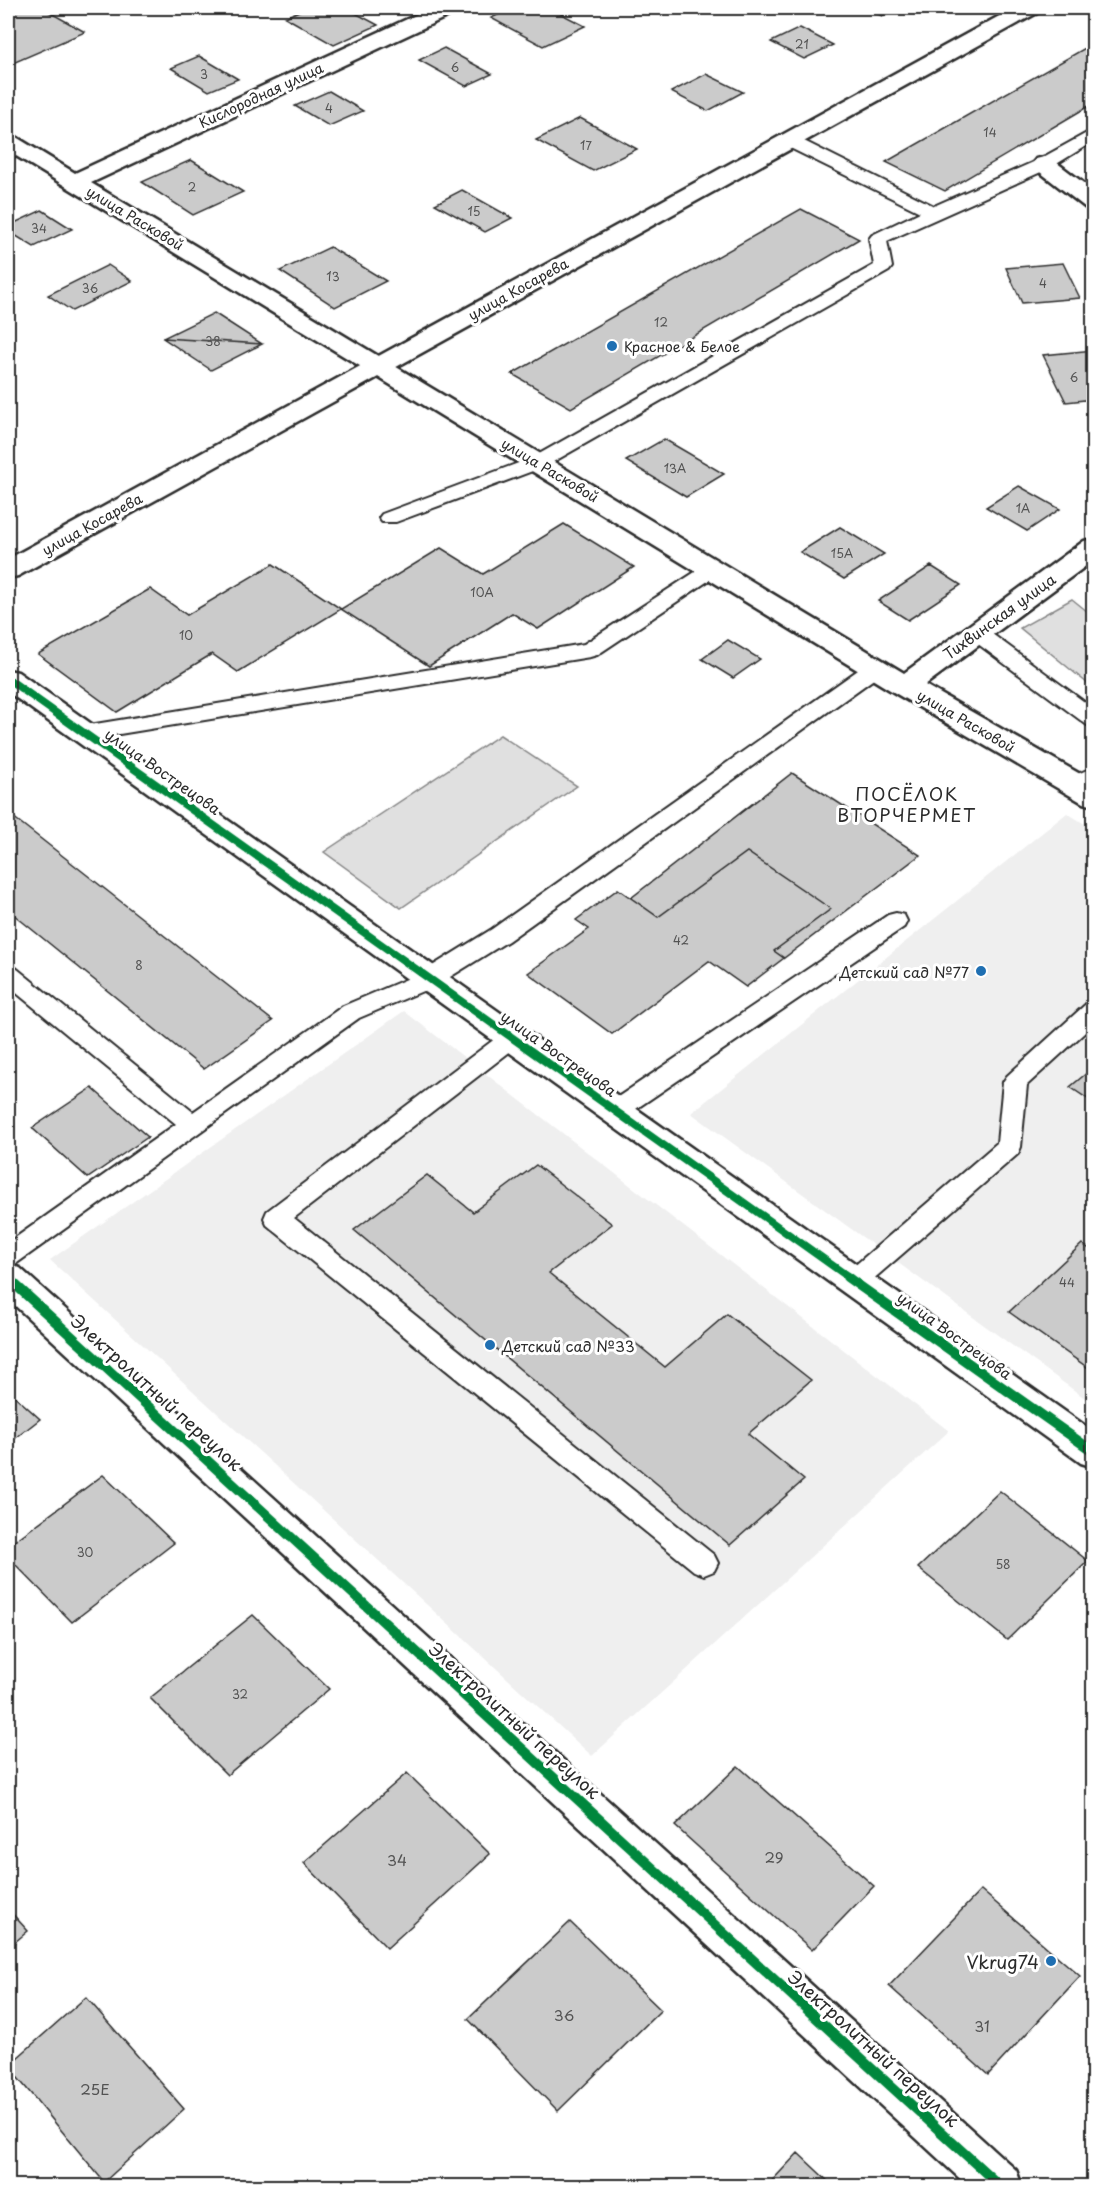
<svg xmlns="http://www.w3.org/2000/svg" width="1101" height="2194" font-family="'Playpen Sans',sans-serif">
<rect width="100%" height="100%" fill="#fff"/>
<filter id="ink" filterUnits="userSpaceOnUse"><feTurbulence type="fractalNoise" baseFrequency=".0167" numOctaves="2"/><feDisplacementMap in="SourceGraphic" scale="12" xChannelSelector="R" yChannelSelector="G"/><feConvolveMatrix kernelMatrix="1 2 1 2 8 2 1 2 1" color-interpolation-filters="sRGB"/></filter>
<g filter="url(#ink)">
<!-- built -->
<path fill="#efefef" d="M1067,813L1093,829V1404L691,1113Z
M404,1011L949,1431L592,1756L50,1260Z"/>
<!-- green -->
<path fill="#e0e0e0" stroke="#868686" stroke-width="1.5" d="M1072,599L1093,616V688L1020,628Z
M500,735L577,786L401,908L324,852Z"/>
<!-- building -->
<path fill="#cbcbcb" stroke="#2b2b2b" stroke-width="1.5" d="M8,8H42L85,32L13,63L8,60Z
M306,8H346L378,25L334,45L285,17Z
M513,8H550L585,26L543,46L491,18Z
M864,8H899L882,16Z
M800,28L833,45L804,59L771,42Z
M1094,43V103L945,191L886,162Z
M444,48L492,74L466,86L419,60Z
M199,56L238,79L209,91L171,68Z
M706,74L743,92L708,111L671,92Z
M329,91L363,111L329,126L295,106Z
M580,118L637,149L593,171L536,140Z
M191,160L243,192L193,215L142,182Z
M462,190L512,218L485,232L435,204Z
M801,209L859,239L571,408L512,374Z
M42,210L72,229L34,247L8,231V226Z
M330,247L386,281L335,307L280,271Z
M1063,263L1080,298L1022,303L1006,268Z
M108,265L132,281L72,311L48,295Z
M214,313L262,344L211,370L163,338Z
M163,338L262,344L211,370Z
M1094,350V399L1066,402L1043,355Z
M664,439L724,474L686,497L626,461Z
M1019,486L1060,509L1027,531L986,507Z
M564,524L634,567L538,629L512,613L429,666L341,609L441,548L483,574Z
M840,527L884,554L844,579L800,552Z
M273,564L341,609L238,672L212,654L117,712L38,654L150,589L187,615Z
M931,566L961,585L908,620L878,601Z
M728,640L760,659L733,678L702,659Z
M792,773L920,855L784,958L774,951L831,909L747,852L658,917L631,898Z
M8,813L273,1021L204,1069L8,910Z
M747,852L831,909L774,951L784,958L746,987L709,961L612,1034L528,973L589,929L576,920L618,889L658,917Z
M1094,1067V1103L1070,1087Z
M92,1088L148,1137L88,1178L32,1128Z
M536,1165L612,1224L549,1273L665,1367L727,1314L811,1380L748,1434L804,1480L730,1545L354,1230L427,1175L473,1212Z
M1082,1244L1094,1252V1372L1009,1312Z
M8,1390L40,1419L8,1444Z
M103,1475L174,1543L72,1622L8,1557V1546Z
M1000,1491L1088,1561L1007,1640L918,1568Z
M253,1615L329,1689L227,1775L150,1698Z
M738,1766L874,1886L812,1950L675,1826Z
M407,1773L490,1854L387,1948L304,1863Z
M981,1890L1080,1976L988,2075L889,1986Z
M8,1909L28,1931L8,1948Z
M570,1922L661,2010L558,2111L468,2019Z
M86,1997L184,2109L104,2182L8,2066Z
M798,2153L833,2186H767Z"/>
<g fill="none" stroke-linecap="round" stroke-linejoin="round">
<!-- service casing -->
<g stroke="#2b2b2b" stroke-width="4">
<path id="service" d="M1094,129V141L1050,168L887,241L892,267L889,271L546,466L396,522H382L379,518L382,514L532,458L874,265L869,239L872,235L920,212L782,144L780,140L782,136H794L934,206L1038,160Z
M713,563L720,565L723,569L720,573L597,655L590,657L83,740L76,738L72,733L76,728L83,726L584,644L706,565Z
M977,626L984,628L1094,709V727L1087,725L970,638L967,633L970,628Z
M875,661L882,663L885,668L882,673L508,941L437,985L359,1018L17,1263L8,1266V1243L176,1124L8,986V966L16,968L193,1112L343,1006L421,973L492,929L868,663Z
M1094,767V783L1074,791L1066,789L1063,784L1066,779Z
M896,913L904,915L907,921L904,927L624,1117L615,1120L606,1117L603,1111L606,1105L888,915Z
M1094,1002V1024L1027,1085L1021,1147L1018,1154L863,1288L854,1291L845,1288L841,1281L845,1274L997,1143L1003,1082L1007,1076L1086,1004Z
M512,1029L520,1032L524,1038L520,1044L294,1218L714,1555L718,1563L714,1571L704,1575L694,1571L267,1225L264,1218L267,1211L504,1032Z"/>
</g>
<!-- minor casing -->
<g stroke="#2b2b2b" stroke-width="5">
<path id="minor" d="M431,8H458L455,13L91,183L904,673L1084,541L1094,539V560L925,685L1094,782V806L1083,803L895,693L8,151V135L16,137L75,173Z
M1044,157L1052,159L1094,191V210L1086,208L1036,169L1032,164L1036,159Z
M8,670L18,672L1094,1432V1467L1081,1463L8,692Z
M8,1264L20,1268L1016,2170L1022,2186H968L8,1299Z"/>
</g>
<!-- tertiary casing -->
<g stroke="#2b2b2b" stroke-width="5">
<path id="tertiary" d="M1014,8H1040L1037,13L18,576L8,578V559Z"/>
</g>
<!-- service -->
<use href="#service" fill="#fff" fill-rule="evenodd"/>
<!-- minor -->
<use href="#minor" fill="#fff" fill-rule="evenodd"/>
<!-- tertiary -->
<use href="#tertiary" fill="#fff" fill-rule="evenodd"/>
<!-- cycleway-far1 casing -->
<g stroke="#fff" stroke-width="12">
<path id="cycleway-far1" d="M8,679L850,1278"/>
</g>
<!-- cycleway casing -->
<g stroke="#fff" stroke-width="14">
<path id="cycleway" d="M847,1277L1094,1452
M8,1278L1000,2186"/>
</g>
<!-- cycleway-far1 -->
<use href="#cycleway-far1" stroke="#00873e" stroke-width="8"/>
<!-- cycleway -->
<use href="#cycleway" stroke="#00873e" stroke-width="10"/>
</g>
</g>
<!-- markers -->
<g fill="#1f6fb2" stroke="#fff" stroke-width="2">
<circle cx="612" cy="346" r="6"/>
<circle cx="981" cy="971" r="6"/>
<circle cx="490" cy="1345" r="6"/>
<circle cx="1051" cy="1961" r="6"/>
</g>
<g text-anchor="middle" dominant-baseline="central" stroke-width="6" stroke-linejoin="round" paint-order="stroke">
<!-- number labels -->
<g font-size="12" fill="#535353">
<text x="802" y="44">21</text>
<text x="455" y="67">6</text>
<text x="204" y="74">3</text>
<text x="329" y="108">4</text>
<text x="990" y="132">14</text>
<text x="586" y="145">17</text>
<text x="192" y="187">2</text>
<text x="474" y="211">15</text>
<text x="39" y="228">34</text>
<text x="333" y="276">13</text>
<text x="1043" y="283">4</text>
<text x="90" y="288">36</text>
<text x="661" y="322">12</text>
<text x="213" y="341">38</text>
<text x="1074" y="377">6</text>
<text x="675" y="468">13А</text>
<text x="1023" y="508">1А</text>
<text x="842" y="553">15А</text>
<text x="482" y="592">10А</text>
<text x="186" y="635">10</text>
<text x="681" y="940">42</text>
<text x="139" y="965">8</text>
<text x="1067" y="1282">44</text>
<text x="85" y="1552">30</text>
<text x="1003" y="1564">58</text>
<text x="240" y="1694">32</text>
</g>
<!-- far-street labels -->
<g font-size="14" fill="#2b2b2b" stroke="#fff">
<text transform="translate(261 95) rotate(-25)">Кислородная улица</text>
<text transform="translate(135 218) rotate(31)">улица Расковой</text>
<text transform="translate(518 289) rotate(-29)">улица Косарева</text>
<text transform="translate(550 470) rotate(31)">улица Расковой</text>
<text transform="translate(92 524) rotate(-29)">улица Косарева</text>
<text transform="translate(966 721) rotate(30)">улица Расковой</text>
</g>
<!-- far-poi labels -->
<g font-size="14" fill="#2b2b2b" stroke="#fff" text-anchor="start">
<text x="624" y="346">Красное &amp; Белое</text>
</g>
<!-- street labels -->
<g font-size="15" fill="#2b2b2b" stroke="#fff">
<text transform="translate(999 616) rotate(-36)">Тихвинская улица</text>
<text transform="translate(163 771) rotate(35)">улица Вострецова</text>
<text transform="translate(559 1053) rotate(35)">улица Вострецова</text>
<text transform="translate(955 1335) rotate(36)">улица Вострецова</text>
</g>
<!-- poi labels -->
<g font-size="15" fill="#2b2b2b" stroke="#fff" text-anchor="end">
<text x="969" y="971">Детский сад №77</text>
<text x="502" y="1345" text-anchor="start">Детский сад №33</text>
</g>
<!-- near-number labels -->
<g font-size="15" fill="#535353">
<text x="774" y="1856">29</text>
<text x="397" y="1859">34</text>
<text x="564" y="2014">36</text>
<text x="982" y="2025">31</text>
<text x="95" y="2088">25Е</text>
</g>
<!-- quarter labels -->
<g font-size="18" letter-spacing="1.5" fill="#2b2b2b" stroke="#fff">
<text x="907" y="793">ПОСЁЛОК<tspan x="907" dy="21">ВТОРЧЕРМЕТ</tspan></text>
</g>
<!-- near-street labels -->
<g font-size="18" fill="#2b2b2b" stroke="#fff">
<text transform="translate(157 1392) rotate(42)">Электролитный переулок</text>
<text transform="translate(515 1720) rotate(42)">Электролитный переулок</text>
<text transform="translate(874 2048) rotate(42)">Электролитный переулок</text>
</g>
<!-- near-poi labels -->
<g font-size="18" fill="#2b2b2b" stroke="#fff" text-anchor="end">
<text x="1039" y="1961">Vkrug74</text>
</g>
</g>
<!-- margin -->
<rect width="1101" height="2194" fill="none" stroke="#fff" stroke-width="30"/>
<rect x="15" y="15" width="1071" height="2164" fill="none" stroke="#2b2b2b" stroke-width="2" filter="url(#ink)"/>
</svg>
